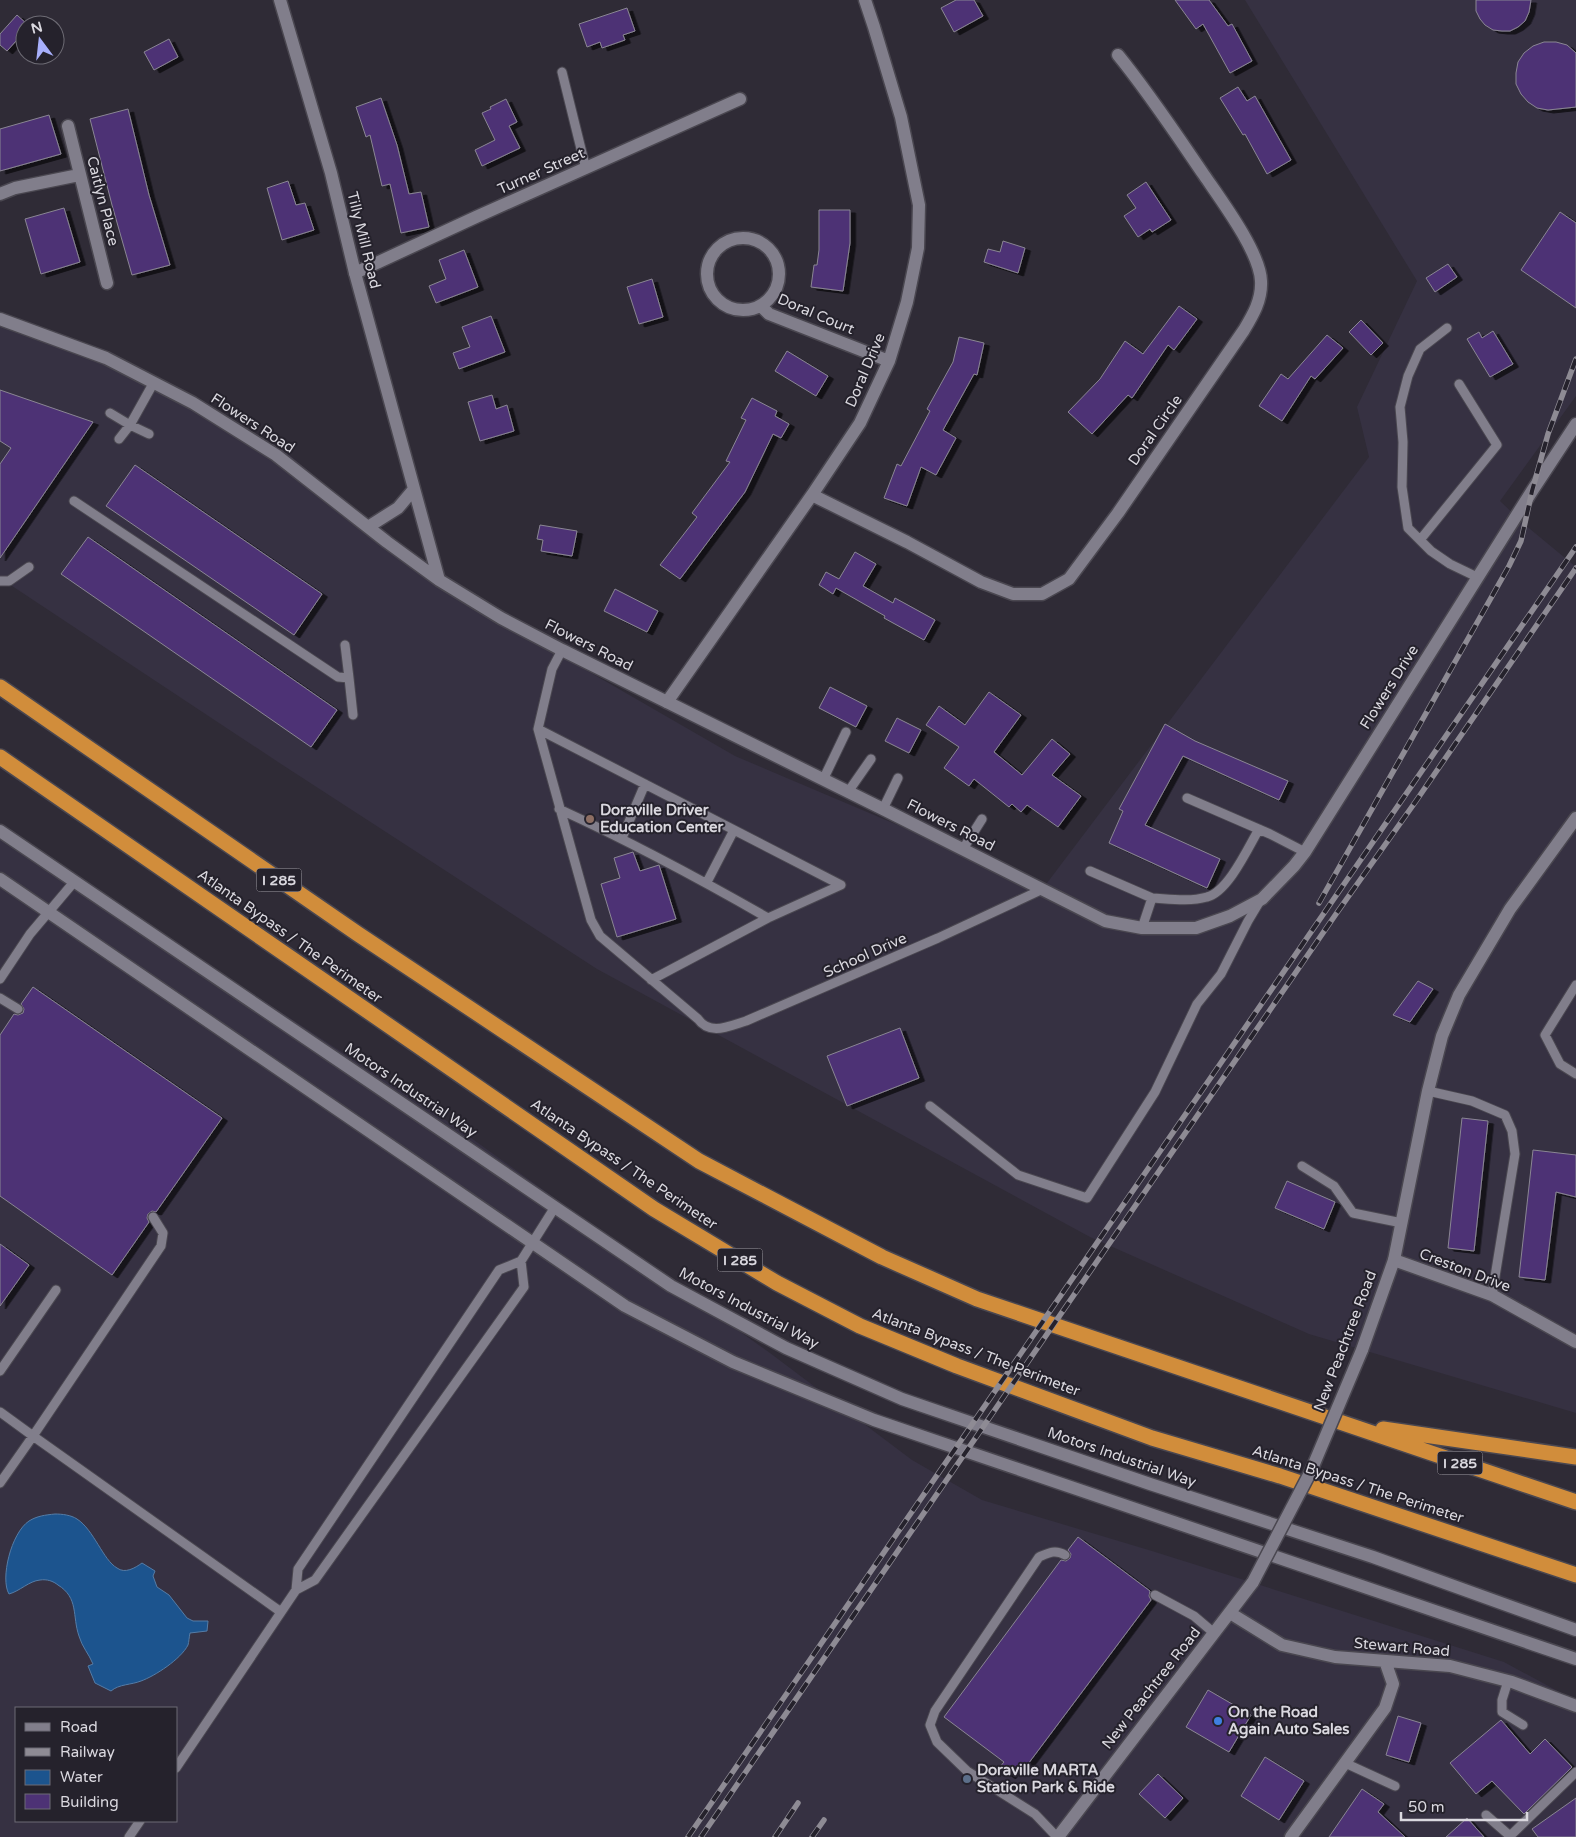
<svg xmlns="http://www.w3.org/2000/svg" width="1576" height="1837" font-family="'Varela Round',sans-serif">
<defs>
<filter id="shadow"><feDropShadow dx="5.5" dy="3" stdDeviation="0" flood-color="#0009"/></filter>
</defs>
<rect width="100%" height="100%" fill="#2f2b36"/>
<!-- built -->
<path fill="#363142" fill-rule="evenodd" d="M1245,0H1576V396L1500,501L1524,524L1576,567V1413L1309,1334L1090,1237L597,969L278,762L0,578V324L57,341L281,448L458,596L735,756L1044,887L1369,457L1357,407L1417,281Z
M0,828L453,1125L770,1353L912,1460L982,1500L1152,1551L1504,1662L1576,1701V1837H0ZM16,1708H176V1821H16Z"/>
<!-- water -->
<path fill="#1c548e" stroke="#557ca6" d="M55,1514C62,1514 71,1515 77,1519C94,1530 103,1560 117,1568C125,1574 135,1568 142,1563L155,1571L153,1576L157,1587L169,1595L187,1618L193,1621H208L207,1631L190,1633C189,1637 189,1642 188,1645C181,1659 155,1676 141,1681C131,1685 119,1684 111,1691L95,1683L88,1666L93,1664C89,1654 82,1647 79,1636C72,1616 79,1598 58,1585C53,1581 47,1579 40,1580C29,1581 20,1591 9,1594C0,1579 11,1533 29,1521C37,1516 45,1515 55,1514Z"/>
<!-- building -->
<path fill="#4d3275" stroke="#8a8693" filter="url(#shadow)" d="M956,0H974L983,16L954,32L941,8Z
M1175,0H1209L1228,26L1232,24L1252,61L1230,73L1203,24L1196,29Z
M1476,0H1531L1529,12L1525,21L1518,27L1510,31H1502L1493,30L1485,25L1480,19L1476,11Z
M627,8L635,31L623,35L625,40L602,48L600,42L587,47L579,24Z
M17,15L28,25H25V31L7,51L0,45V34Z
M169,39L178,57L154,70L144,52Z
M1544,42H1556L1567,45L1576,53V107L1548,110L1537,108L1528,102L1521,94L1516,84V73L1518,62L1524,53L1533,46Z
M1238,87L1247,101L1255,96L1291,160L1267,174L1245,134L1243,135L1220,98Z
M381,98L397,145L409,194L421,192L429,227L401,233L390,184L382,186L370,135L366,137L356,107Z
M506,99L517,122L509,126L520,148L482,166L475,150L495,140L482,113L491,109L490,107Z
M128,109L149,195L170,265L132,275L112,205L90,119Z
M49,115L61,154L0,171V129Z
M288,181L296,205L305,203L314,230L282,240L267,188Z
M1146,182L1171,220L1152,232L1150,229L1138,237L1124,216L1136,208L1127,195Z
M64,208L80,262L41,274L25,219Z
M819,210H850V243L843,291L811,287L814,265H817L819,250Z
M1560,212L1576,223V308L1521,270Z
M1003,241L1025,248L1018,273L984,262L988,249L1000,252Z
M464,250L478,287L436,303L429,286L446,279L439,260Z
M1448,264L1457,277L1435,292L1426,278Z
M652,279L663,317L639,324L627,287Z
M1179,306L1197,319L1174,350L1168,345L1132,398L1128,395L1092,434L1068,412L1100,379L1125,341L1143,354Z
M491,316L505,352L459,369L453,353L470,347L462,327Z
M1361,320L1383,343L1371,355L1349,332Z
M1493,331L1513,364L1490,377L1467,339L1479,332L1482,338Z
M1327,335L1343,348L1315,379L1311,376L1282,421L1259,406L1281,374L1288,379Z
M959,337L984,343L977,375L974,374L943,430L956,438L936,475L921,467L907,506L884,498L897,464L901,466L930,411L927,409L953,362Z
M787,351L828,376L816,396L775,371Z
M0,390L93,422L0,558V464L11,448L0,441Z
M492,395L496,409L507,405L514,431L480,441L468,402Z
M752,398L777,411L775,416L789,424L781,438L773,434L745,492L680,579L660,565L697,517L692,513L730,462L726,461L746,420L741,418Z
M135,465L322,594L294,635L106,506Z
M540,525L577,531L572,556L541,551L543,540L537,539Z
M88,537L337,710L311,747L61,574Z
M855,552L876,564L863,586L893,603L895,598L935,620L924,640L884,618L885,616L836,588L833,594L819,585L826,572L839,579Z
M615,589L658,611L647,632L604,611Z
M830,687L867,706L856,727L819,708Z
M989,692L1021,715L994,752L1022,775L1052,739L1070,754L1052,775L1081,796L1058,827L1027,805L1021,812L1012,804L1009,807L974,779L969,786L944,768L959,747L926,725L939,706L965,725Z
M897,718L921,730L909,753L885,741Z
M1165,724L1195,741L1288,781L1279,800L1183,756L1145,825L1220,859L1207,888L1109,843L1123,811L1119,809Z
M633,852L640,871L659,865L676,919L617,937L601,884L620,878L614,858Z
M1418,981L1433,989L1410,1022L1393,1015Z
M33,987L222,1118L156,1212L152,1211L148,1214L147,1218L149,1222L112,1275L0,1196V1035L14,1014L18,1015L23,1013L24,1009L21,1004Z
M900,1028L919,1078L847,1106L827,1056Z
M1462,1118L1488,1121L1474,1251L1448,1248Z
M1533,1150L1576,1155V1197L1556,1192L1545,1280L1519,1277Z
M1287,1181L1335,1202L1324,1229L1275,1208Z
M0,1244L29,1265L0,1306Z
M1078,1537L1150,1591L1149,1596L1151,1600L1022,1772L1016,1768L1010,1776L999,1768L1004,1762L944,1717L1061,1560L1066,1561L1070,1558L1071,1554L1068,1550Z
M1208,1690L1251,1715L1229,1752L1186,1727Z
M1398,1716L1421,1723L1409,1762L1386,1755Z
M1501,1720L1530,1754L1545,1739L1572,1767L1524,1814L1492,1781L1476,1794L1450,1763Z
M1265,1757L1304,1781L1279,1820L1241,1796Z
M1158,1774L1183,1798L1165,1818L1139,1794Z
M1362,1789L1384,1804L1378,1812L1405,1837H1329Z
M1576,1798V1837H1538L1532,1829Z
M1467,1818L1484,1837H1446Z"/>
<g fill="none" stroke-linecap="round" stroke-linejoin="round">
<!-- service casing -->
<g stroke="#4a4750" stroke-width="11">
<path id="service" d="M562,72L586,169
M1447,328L1420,349L1408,376L1400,407L1403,442L1402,487L1408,528L1431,551L1450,564L1477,577
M110,413L130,425L149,434
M119,439L130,425L154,382
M74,501L338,677L349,678L345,645
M1420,540L1497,445L1459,384
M0,581H9L29,567
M562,650L552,669L538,729L591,920L600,936L698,1019C710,1036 729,1026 746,1021L938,938L1043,889
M349,678L353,715
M538,729L841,885L768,918L651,980
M823,780L846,732
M848,792L871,759
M1187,798L1270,834L1305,852
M559,809C631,842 700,879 768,918
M883,809L898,778
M622,838L645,784
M963,849L982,819
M1090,871L1152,898L1142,928
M707,882L734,830
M1152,898C1170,899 1189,902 1207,897C1228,892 1248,848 1259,829
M0,979L30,934L74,882
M1576,985L1545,1035L1560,1064L1576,1074
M0,998L18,1009
M1428,1091L1472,1101L1505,1115L1512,1131L1515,1154L1492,1295
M930,1106L1018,1175L1087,1198L1155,1092L1197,1004L1221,974L1248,921L1260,901
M1302,1166L1334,1186L1353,1213L1402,1223
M0,1371L56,1290
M0,1412L33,1436L161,1246L163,1233L153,1217
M0,1483L33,1436L281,1612
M296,1590L298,1569L499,1270L521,1261L555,1207
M1155,1595L1194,1616L1214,1633
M1508,1681L1502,1700V1712L1523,1725
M1345,1763L1395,1786
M176,1768L296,1590L315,1580L524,1287L521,1261
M1486,1815L1510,1836L1576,1772
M129,1837L140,1821
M1057,1837L1035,1814L967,1771L937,1742L930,1725L935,1711L1039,1557C1048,1553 1055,1549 1065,1555"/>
</g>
<!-- minor casing -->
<g stroke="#4a4750" stroke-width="15">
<path id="minor" d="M68,126L107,283
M0,194L15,188L79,175
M707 274a36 36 0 1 1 72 0a36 36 0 1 1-72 0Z
M355,273L476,217L740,99
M761,306L769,314L889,361
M812,495L907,542L981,582L1013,594H1042L1069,579L1118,513L1244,330C1253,315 1262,300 1261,281C1260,252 1221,200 1204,175C1176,134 1149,93 1118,55
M667,702L812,495L860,423L889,361L907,302L918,248L919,205L901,117L874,27L865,0
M1394,1260L1492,1295L1576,1342
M1230,1613L1282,1645L1335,1657L1450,1666L1512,1682L1576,1706
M1291,1837L1385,1708L1393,1684L1385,1661"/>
</g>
<!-- tertiary casing -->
<g stroke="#4a4750" stroke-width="15">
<path id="tertiary" d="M280,0L331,173L355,273L439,580
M0,319L106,358L193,403L276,455L387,542L439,580L501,618L562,650L883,809L1105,921L1142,928H1196L1230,916L1262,899L1294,866L1305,852L1532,491L1576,424
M368,527L398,508L414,489
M1362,1350L1394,1260L1428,1091L1442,1036L1459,995L1510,909L1576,818
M1058,1837L1253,1582"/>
</g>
<!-- secondary casing -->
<g stroke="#4a4750" stroke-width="15">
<path id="secondary" d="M0,831L671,1286L786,1348L902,1399L1150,1484L1373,1557L1576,1630
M0,879L625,1306L733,1362L874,1420L1576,1659"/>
</g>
<!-- motorway casing -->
<g stroke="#4a4750" stroke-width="18">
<path id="motorway" d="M0,687L358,934L699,1161L882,1257L977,1299L1576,1502
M0,757L654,1209L777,1283L860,1326L957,1366L1152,1438L1280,1476L1576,1575
M1383,1429L1576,1457"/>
</g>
<!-- service -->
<use href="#service" stroke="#817e8b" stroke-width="9"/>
<!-- minor -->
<use href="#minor" stroke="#817e8b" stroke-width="12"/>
<!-- tertiary -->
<use href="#tertiary" stroke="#817e8b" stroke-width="12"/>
<!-- secondary -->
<use href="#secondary" stroke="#817e8b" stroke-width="12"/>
<!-- motorway -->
<use href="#motorway" stroke="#d18d3b" stroke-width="15"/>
<!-- rail casing -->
<g stroke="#8e8b94" stroke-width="5.5">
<path id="rail" d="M1319,903L1509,566L1521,541L1532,491L1548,434L1576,359
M688,1837L1576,547
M701,1837L1336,914L1416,801L1576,568
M775,1837L798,1803
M812,1837L824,1820"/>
</g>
<!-- rail -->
<use href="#rail" stroke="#25222c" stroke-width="4" stroke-dasharray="11" stroke-linecap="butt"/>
<!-- tertiary-bridge casing -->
<g stroke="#4a4750" stroke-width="15" stroke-linecap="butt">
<path id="tertiary-bridge" d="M1253,1582L1311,1471L1362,1350"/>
</g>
<!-- tertiary-bridge -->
<use href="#tertiary-bridge" stroke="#817e8b" stroke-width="12"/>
</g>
<!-- markers -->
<circle fill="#8d6e63" stroke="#25222c" stroke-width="2" cx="590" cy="819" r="5"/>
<circle fill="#3f7fe0" stroke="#25222c" stroke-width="2" cx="1218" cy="1721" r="5"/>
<circle fill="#5c6f8a" stroke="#25222c" stroke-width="2" cx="967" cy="1779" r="5"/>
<g text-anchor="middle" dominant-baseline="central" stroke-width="4" stroke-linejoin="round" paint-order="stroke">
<!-- shield labels -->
<g fill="#25222c" stroke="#a4a1a9" stroke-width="1">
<rect x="256.5" y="868.5" width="45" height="23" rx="4"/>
<rect x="717.5" y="1248.5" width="45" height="23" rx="4"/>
<rect x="1437.5" y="1451.5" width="45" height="23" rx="4"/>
</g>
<g font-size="14" font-weight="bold" fill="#dad8df">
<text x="279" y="880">I 285</text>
<text x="740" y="1260">I 285</text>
<text x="1460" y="1463">I 285</text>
</g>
<!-- street labels -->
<g font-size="15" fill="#dad8df" stroke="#25222c">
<text transform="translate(541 171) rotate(-24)">Turner Street</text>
<text transform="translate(103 201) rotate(76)">Caitlyn Place</text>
<text transform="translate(364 240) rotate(76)">Tilly Mill Road</text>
<text transform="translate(816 314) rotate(23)">Doral Court</text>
<text transform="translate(865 370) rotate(-67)">Doral Drive</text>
<text transform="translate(253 423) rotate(33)">Flowers Road</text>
<text transform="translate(1155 430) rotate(-55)">Doral Circle</text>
<text transform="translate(589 645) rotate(27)">Flowers Road</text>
<text transform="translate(1389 687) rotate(-58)">Flowers Drive</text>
<text transform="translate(951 825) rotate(27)">Flowers Road</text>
<text transform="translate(290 936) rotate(35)">Atlanta Bypass / The Perimeter</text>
<text transform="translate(865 955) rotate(-24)">School Drive</text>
<text transform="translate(411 1090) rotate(34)">Motors Industrial Way</text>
<text transform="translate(624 1164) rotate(34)">Atlanta Bypass / The Perimeter</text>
<text transform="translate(1465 1270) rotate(21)">Creston Drive</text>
<text transform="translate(749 1308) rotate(28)">Motors Industrial Way</text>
<text transform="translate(1345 1341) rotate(-69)">New Peachtree Road</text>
<text transform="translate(976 1352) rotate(21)">Atlanta Bypass / The Perimeter</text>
<text transform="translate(1122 1457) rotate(19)">Motors Industrial Way</text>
<text transform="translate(1358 1484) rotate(18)">Atlanta Bypass / The Perimeter</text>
<text transform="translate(1402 1647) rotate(5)">Stewart Road</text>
<text transform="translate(1151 1688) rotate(-52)">New Peachtree Road</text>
</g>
<!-- poi labels -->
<g font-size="15" font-weight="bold" fill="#dad8df" stroke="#25222c" text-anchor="start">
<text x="600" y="810">Doraville Driver<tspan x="600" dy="17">Education Center</tspan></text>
<text x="1228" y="1712">On the Road<tspan x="1228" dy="17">Again Auto Sales</tspan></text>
<text x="977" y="1770">Doraville MARTA<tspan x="977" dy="17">Station Park &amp; Ride</tspan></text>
</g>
</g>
<!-- legend -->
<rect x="15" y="1707" width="162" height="115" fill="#25222c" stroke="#6d6b74"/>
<rect x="25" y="1723" width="25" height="8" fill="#817e8b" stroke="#6d6b74"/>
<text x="60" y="1732" font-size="15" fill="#dad8df">Road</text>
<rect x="25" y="1748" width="25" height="8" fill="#8e8b94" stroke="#6d6b74"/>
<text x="60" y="1757" font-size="15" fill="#dad8df">Railway</text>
<rect x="25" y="1770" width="25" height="15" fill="#1c548e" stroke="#6d6b74"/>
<text x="60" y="1782" font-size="15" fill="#dad8df">Water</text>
<rect x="25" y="1794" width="25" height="15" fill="#4d3275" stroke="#6d6b74"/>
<text x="60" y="1807" font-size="15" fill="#dad8df">Building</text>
<!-- north arrow -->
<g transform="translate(40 40) rotate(345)"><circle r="24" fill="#25222c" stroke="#6d6b74"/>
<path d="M0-4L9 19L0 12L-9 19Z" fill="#a8b0fc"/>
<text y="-8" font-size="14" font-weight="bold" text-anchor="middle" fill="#dad8df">N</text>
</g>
<!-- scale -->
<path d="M1401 1812v8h126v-8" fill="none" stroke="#dad8df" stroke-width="2.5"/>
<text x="1408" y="1812" font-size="15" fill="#dad8df" stroke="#25222c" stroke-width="4" paint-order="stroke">50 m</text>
</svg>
